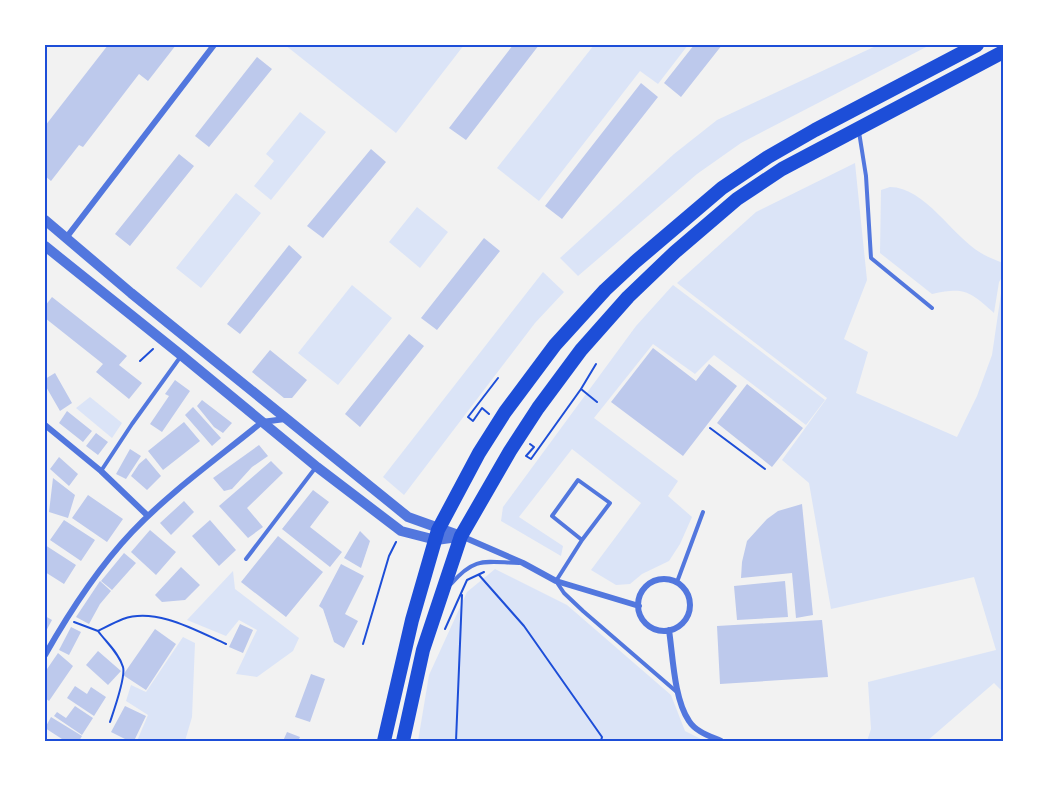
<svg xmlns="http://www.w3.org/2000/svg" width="1048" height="786" font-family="'Archivo Narrow',sans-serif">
<rect width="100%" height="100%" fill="#f2f2f2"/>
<!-- green -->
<path fill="#dbe4f7" d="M285,45H464L396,133Z
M594,45H688L658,84L640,71L539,201L497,168Z
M878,45H930L741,143L697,174L578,276L560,258L674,154L717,120Z
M300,112L326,132L271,200L254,186L274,161L266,154Z
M855,163L867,280L844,339L868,352L856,393L957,437L977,396L992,355L1003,280V692L994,683L927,741H867L871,729L868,682L996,650L974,577L831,609L809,483L782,460L827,398L677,283L756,212Z
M890,187C925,187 952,236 981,253C987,257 996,260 1003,263V276L999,282L994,313C969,291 965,287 932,294L880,253L881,190Z
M236,193L261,213L201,288L176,268Z
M417,207L448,232L420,268L389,242Z
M543,272L564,292L535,323L404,495L383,477Z
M352,285L392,318L338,385L298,353Z
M673,285L825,400L806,425L714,355L695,374L653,344L594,418L678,481L668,496L692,517L680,544L669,561L642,574L630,584L616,585L591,570L641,503L572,449L519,517L563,546L561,556L501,521L503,507L636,326Z
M90,397L122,423L112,438L76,408Z
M495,569L567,605L671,695L685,731L705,741H418L429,675L467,592Z
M233,571L235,589L299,638L293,651L257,677L236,674L257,630L239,620L226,636L187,620Z
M183,637L195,643L192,717L185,741H137L148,715L126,701L131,685L146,692Z"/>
<!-- building -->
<path fill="#bdc9ec" d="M108,45H176L148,81L139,74L83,147L79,145L51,181L45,176V126Z
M513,45H539L466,140L449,128Z
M694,45H722L681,97L664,83Z
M257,57L272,69L209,147L195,136Z
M641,83L658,97L562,219L545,206Z
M371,149L386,162L323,238L307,226Z
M179,154L194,166L130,246L115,234Z
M484,238L500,251L437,330L421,318Z
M289,245L302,257L240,334L227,324Z
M52,297L127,356L119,365L142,383L129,399L96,372L103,364L45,318V306Z
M409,334L424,346L360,427L345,414Z
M653,348L696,381L709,364L737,386L683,456L611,402Z
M270,350L307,380L292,398H284L252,372Z
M55,373L72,403L60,411L45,385V379Z
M175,380L190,391L162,432L150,424L169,396L165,394Z
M747,384L803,428L772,467L717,423Z
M202,400L232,423L223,433L214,427L197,406Z
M193,407L221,438L212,446L185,415Z
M67,411L92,431L83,442L59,423Z
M184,422L200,441L163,470L148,451Z
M96,433L108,442L98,455L86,446Z
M259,445L268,456L252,467L232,489L224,491L213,478Z
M130,449L141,456L126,479L116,474Z
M59,457L78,474L69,486L50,469Z
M146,458L161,476L147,490L131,476L139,464Z
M271,461L283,473L247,508L263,527L248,538L219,506Z
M53,478L75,495L68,518L49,512Z
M313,490L329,502L310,527L342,552L330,567L282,529Z
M88,495L123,519L107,542L72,518Z
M184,501L194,512L171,535L160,523Z
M802,504L813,615L796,618L792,573L741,578L742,562L747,541L767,519L778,511Z
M64,520L95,540L81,561L50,540Z
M210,520L236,550L219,566L192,536Z
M150,530L176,552L156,575L131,552Z
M360,531L370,541L361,568L344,558Z
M278,536L323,572L286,617L241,582Z
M45,545L76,565L64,584L45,572Z
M124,553L136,563L112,590L101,581Z
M341,564L364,576L345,614L358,621L344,648L334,642L323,609L319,606Z
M181,567L200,585L185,600L162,602L155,595Z
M100,581L111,591L100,604L89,624L76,617Z
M785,581L788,617L737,620L734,586Z
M45,616L52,620L45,633Z
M822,620L828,677L720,684L717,626Z
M240,624L253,630L243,653L229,647Z
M71,627L81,632L69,655L59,650Z
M155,629L176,644L146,690L123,675Z
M98,651L121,671L108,685L86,665Z
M58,653L73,666L49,701L45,698V672Z
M311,674L325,679L310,722L295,717Z
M75,686L87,694L91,687L106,697L94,716L67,698Z
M75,706L93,718L82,735L54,716L57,712L66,718Z
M125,706L146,716L134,741H129L111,732Z
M51,717L82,736L79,741H60L62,739L45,728Z
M287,732L300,737L298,741H283Z"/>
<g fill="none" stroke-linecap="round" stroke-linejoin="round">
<!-- path -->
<path stroke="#1d4ed8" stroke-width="2" d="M140,361L153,349
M581,389L597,402
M468,417L473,421L482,408L489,414
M468,417L498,378
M710,428L765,469
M530,444L534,447L526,456L531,459
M531,459L581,389L596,364
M479,575L524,626L602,737L601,741
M74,622L98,631C106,627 115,622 123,619C156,607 197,631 226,644
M445,629L467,580L484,572
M98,631C106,642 119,653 123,667C126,677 114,710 110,722
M363,644L389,556L396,542
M456,741L462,595"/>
<!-- service -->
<path stroke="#5277de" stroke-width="4" d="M859,132L866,176L871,258L932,308
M101,471L132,424L181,356
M582,540L552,516L578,480L610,503L582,540L556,581L564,593L583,611L678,693
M246,559L316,467
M677,582L703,512
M451,584C475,556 485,562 519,563"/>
<!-- minor -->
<path stroke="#5277de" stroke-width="6" d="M66,238L214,45
M45,425L101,471L148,516
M461,536L523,563L556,581L639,606
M638 605a26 26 0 1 1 52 0a26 26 0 1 1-52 0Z
M669,630C673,657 674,699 689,721C696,732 710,736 721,741
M45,655C70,611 97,569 132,532C171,491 218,458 262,422L285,419"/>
<!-- tertiary -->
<path stroke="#5277de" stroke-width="10" d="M45,220L131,293L408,517L461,536
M45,246L181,355L317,467L401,531L436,540L458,537"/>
<!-- primary -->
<path stroke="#1d4ed8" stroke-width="14" d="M384,741L412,620L438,530L479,453L505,412L555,345L605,290L635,262L722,188L768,157L815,130L977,45
M403,741L423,650L461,536L510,451L538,408L581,350L628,297L675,252L737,199L782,169L1003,52"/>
</g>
<!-- border -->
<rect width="1048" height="786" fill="none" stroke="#ffffff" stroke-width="93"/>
<rect x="46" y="46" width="956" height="694" fill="none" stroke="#1d4ed8" stroke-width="2"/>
</svg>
